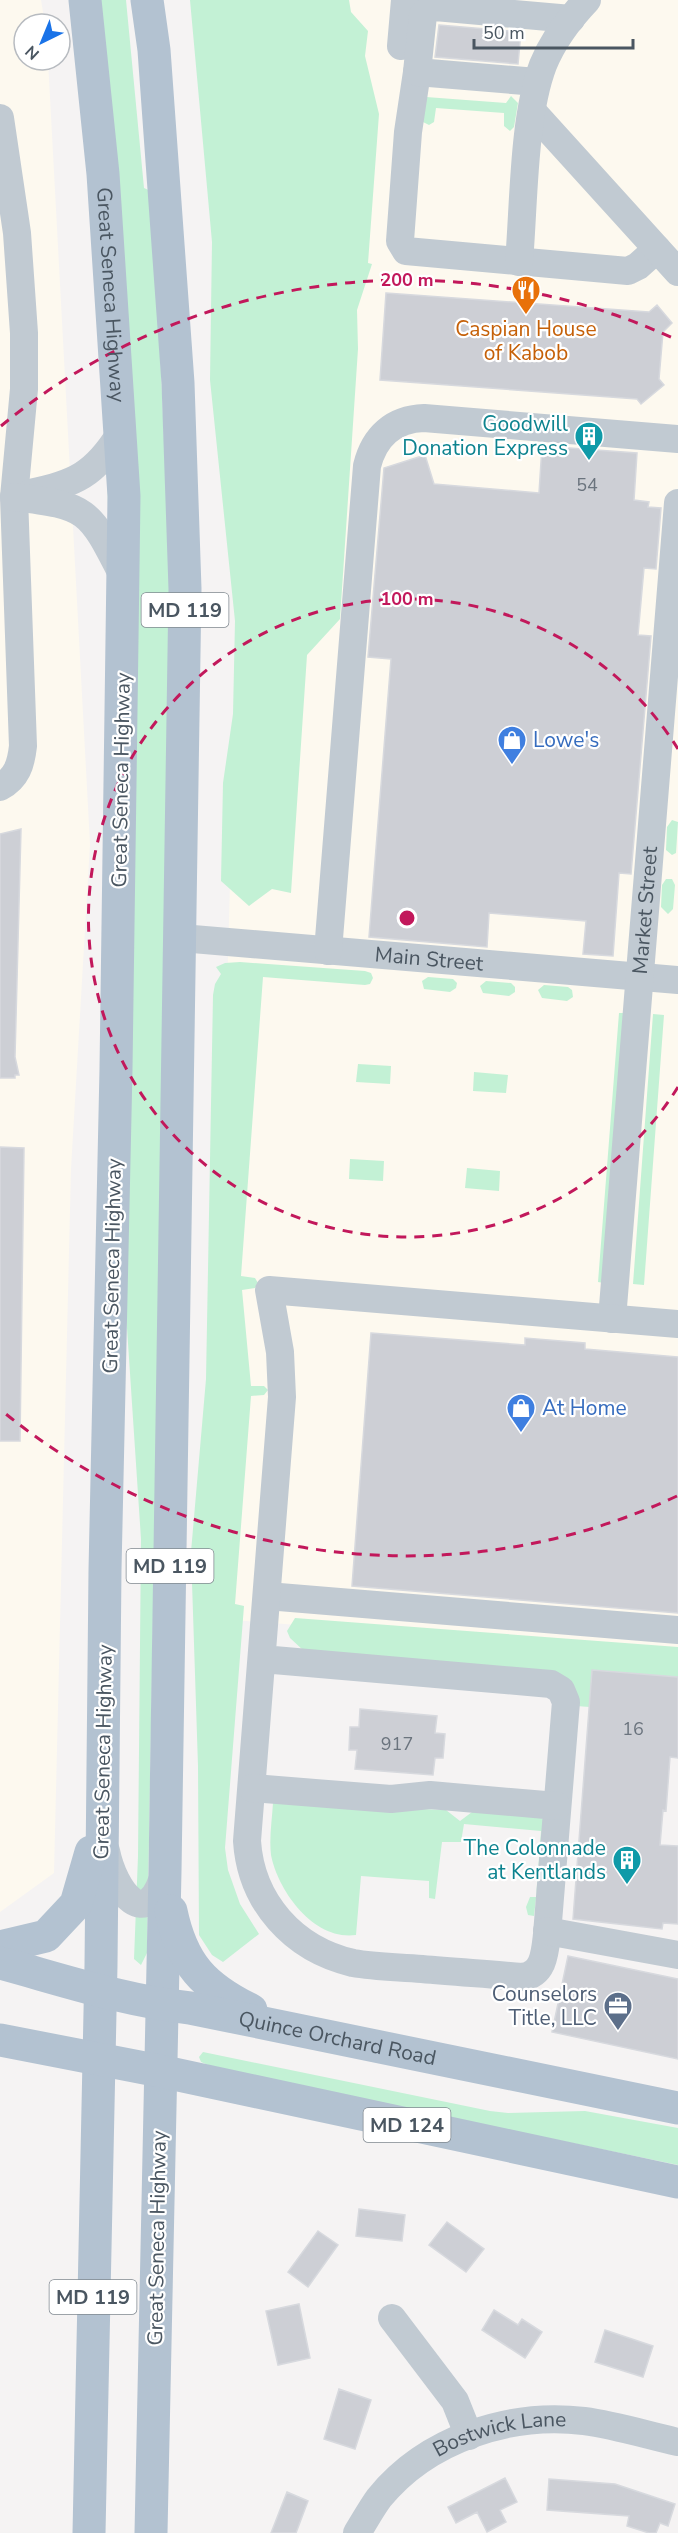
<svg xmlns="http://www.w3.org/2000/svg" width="678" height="2533" font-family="'Nunito Sans',sans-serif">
<rect width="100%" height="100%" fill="#f5f3f3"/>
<!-- commercial -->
<path fill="#fdf9ef" d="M0,0H41L45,24H24V60H48L90,844L71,1169L54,1873L0,1912Z
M198,0H678V1653L204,1618L219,1274L234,743L241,632Z"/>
<!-- green -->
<path fill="#c3f1d5" d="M98,0H126L144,188L153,192L171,596L147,1953L141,1965L134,1959L138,1856L141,1539L123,1268Z
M190,0H349L351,12L368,31L365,56L379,114L368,263L372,264L357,310L358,349L340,619L307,655L291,893L272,889L249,906L221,881L223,783L233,714L235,621L210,380L212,242Z
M511,96L518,103L514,127L510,131L504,126V113L436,108L434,122L429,125L423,122L426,97L506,103Z
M672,820L678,822L676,853L672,855L666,850L667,827Z
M666,879H672L675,885L673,909L668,914L661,907L662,885Z
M240,962L365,971L371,973L373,978L370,984L365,985L263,977L241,1276L255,1278L258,1283L255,1288L242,1290L251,1386H264L268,1390L264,1395L251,1396L235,1604L244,1606L225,1848L228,1870L240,1904L259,1934L223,1962L212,1955L199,1935L198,1766L191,1552L206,1379L213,995L215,984L221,974L216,967L225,963Z
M428,977L453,979L457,983L456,988L450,992L424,989L422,981Z
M486,981L511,983L515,987V992L509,996L483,993L480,986Z
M544,985L568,987L572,990L573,997L567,1001L542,998L538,990Z
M619,1013H624L604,1283L598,1282Z
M653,1014L664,1015L644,1285L633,1284Z
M358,1064L391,1066L390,1084L356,1082Z
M474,1072L508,1075L506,1093L473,1091Z
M350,1159L384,1161L383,1181L349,1179Z
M467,1168L500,1171L499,1191L465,1188Z
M295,1618L678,1647V1677L590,1707L576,1706L577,1700L304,1651L290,1638L287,1631Z
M273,1803L446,1810L460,1821L472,1812L536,1815L545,1820L534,1916L528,1915L526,1907L530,1897H536L541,1831L464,1824L461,1842H442L435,1899L429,1898V1881L361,1876L356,1935C314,1941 278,1891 271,1855C269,1838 272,1820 273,1803Z
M203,2052L490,2111L508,2113L585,2111L678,2128V2165L220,2070L201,2062L199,2057Z"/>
<!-- building -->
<path fill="#cdcfd5" stroke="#d7d9de" stroke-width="1.5" d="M439,25L521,32L518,64L435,57Z
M386,293L649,312L657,305L672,323L663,332L659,379L664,385L641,404L637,399L380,380Z
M542,446L637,453L634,500L649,502L648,507L661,508L656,569L644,568L638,635L651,636L631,874L619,873L613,956L583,954L586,921L489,913L487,947L369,937L391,659L368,657L384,468L425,455L434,484L539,493Z
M21,829L15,1057L19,1075H15V1078H0V834Z
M0,1147L24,1148L20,1441H0Z
M371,1333L525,1345V1338L585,1343V1349L678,1357V1613L352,1586Z
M592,1670L678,1677V1758L670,1757L666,1811L663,1810L660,1845L678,1846V1924L663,1923L662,1929L573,1919Z
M360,1709L437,1716L435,1733L445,1734L443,1758H435L433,1775L355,1769L357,1750H349L350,1727H359Z
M568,1956L678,1979V2059L552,2032Z
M359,2209L405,2215L402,2241L356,2236Z
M447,2222L484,2249L466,2272L429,2245Z
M318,2231L338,2245L308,2287L288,2272Z
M299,2304L310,2358L278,2365L266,2311Z
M494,2310L518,2325L522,2319L542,2332L525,2358L482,2330Z
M605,2330L653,2346L643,2377L595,2362Z
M339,2389L371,2400L355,2449L324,2439Z
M505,2478L517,2502L500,2510L506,2522L487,2532L477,2512L456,2523L448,2507Z
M549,2479L615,2484L675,2504L668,2526L660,2523L656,2533H649L627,2526L629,2516L547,2510Z
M287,2492L308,2501L296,2533H271Z"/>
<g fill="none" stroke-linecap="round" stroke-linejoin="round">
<!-- minor -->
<g stroke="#c1cad2" stroke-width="28">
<path d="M401,46L405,0"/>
<path d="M417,72L408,132L400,241L406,251L628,271L638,266L657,249"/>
<path d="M537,82L417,72L423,15L430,8L435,7L571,19"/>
<path d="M532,111L678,272"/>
<path d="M0,118L17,233L24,333V389L14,497L23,746C21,764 17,778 0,787"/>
<path d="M519,262C524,203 523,118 543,65C553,40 569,19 587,0"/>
<path d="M30,493C75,484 95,474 120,434"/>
<path d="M14,497C88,506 89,509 123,576"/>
<path id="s1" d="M181,938L678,980"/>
<path d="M328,951L367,466C374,437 393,419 424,418L678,439"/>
<path id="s2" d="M612,1319L678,503"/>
<path d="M267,1596L678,1630"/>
<path d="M262,1659L551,1684L561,1690L566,1702L547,1934C545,1952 544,1975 522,1977C489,1974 455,1972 422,1969C399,1967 375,1967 353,1963C293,1949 251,1902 247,1841L282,1397L280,1352L269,1290L678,1324"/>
<path d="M252,1788L391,1799L430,1795L557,1806"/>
<path d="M106,1851C114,1891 147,1936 165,1871"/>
<path d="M547,1931L678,1955"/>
<path d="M392,2318L455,2401L469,2436"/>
<path id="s3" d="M357,2533C364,2522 371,2509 379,2498C427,2439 509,2412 584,2421C615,2425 647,2435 678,2442"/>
</g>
<!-- major -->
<g stroke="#b3c2d1" stroke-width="33">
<path id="s4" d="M85,0L103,174L124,496L116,1069L105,1570L101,1965L89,2533"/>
<path d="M147,0L154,50L178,383L185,589L165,1871L151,2533"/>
<path d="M171,1911C182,1964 204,1987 251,2010"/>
<path d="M0,1947L46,1936L76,1904L91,1852"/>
<path id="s5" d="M0,1963C63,1980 125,2001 190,2008L678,2108"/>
<path d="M0,2040L160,2071L678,2182"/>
</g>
</g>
<!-- distance rings -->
<g fill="none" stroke="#c2185b" stroke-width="3" stroke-dasharray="10 8">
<path d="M678 1087A319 319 0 1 1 678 749"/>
<path d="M677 1496A638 638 0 0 1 1 1410M1 426A638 638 0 0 1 677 340"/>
</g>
<!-- icons -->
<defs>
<g id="restaurant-pin" transform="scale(1.5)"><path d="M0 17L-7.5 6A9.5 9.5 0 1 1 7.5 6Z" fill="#e8710a" stroke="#fff"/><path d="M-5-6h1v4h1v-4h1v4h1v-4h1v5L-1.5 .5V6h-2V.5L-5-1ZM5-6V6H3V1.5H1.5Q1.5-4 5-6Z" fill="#fff"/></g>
<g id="building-pin" transform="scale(1.5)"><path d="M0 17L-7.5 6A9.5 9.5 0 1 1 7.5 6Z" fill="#0f9aa8" stroke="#fff"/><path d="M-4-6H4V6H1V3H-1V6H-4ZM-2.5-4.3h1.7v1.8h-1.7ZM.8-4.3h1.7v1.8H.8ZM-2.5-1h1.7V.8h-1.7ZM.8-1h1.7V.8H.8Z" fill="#fff"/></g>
<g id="shop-pin" transform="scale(1.5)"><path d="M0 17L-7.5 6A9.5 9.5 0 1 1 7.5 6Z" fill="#3f7fe0" stroke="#fff"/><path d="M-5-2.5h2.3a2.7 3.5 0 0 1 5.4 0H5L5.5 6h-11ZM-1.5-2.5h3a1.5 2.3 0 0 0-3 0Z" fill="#fff"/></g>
<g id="office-pin" transform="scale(1.5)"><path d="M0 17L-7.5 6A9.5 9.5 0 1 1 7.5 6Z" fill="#5c6f8a" stroke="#fff"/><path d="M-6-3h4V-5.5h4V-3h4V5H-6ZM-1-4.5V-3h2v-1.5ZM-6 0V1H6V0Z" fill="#fff"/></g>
</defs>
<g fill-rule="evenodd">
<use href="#restaurant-pin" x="526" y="290"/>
<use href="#building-pin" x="589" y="436"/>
<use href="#shop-pin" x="512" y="740"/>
<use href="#shop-pin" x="521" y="1408"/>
<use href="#building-pin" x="627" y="1860"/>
<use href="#office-pin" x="618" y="2006"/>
</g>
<g text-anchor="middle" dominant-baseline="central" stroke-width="4.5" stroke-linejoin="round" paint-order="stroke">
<!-- number labels -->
<g font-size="18" fill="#6b747e">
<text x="587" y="485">54</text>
<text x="633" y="1729">16</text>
<text x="397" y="1744">917</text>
</g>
<!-- shield labels -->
<g fill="#fff" stroke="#808990" stroke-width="1.5">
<rect x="141.5" y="593" width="87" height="34" rx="4.5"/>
<rect x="126.5" y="1549" width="87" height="34" rx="4.5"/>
<rect x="363.5" y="2108" width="87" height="34" rx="4.5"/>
<rect x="49.5" y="2280" width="87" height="34" rx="4.5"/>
</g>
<g font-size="20" font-weight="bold" fill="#4a5661">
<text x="185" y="610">MD 119</text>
<text x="170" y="1566">MD 119</text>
<text x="407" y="2125">MD 124</text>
<text x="93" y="2297">MD 119</text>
</g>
<!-- street labels -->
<g font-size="21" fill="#4a5661" stroke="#fff">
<text stroke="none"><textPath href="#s4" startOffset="296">Great Seneca Highway</textPath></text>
<text transform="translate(121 780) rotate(-89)">Great Seneca Highway</text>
<text stroke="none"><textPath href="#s2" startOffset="410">Market Street</textPath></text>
<text stroke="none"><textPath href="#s1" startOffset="249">Main Street</textPath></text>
<text transform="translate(112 1266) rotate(-89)">Great Seneca Highway</text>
<text transform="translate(103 1752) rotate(-89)">Great Seneca Highway</text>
<text stroke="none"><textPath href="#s5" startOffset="346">Quince Orchard Road</textPath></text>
<text transform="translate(157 2238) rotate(-89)">Great Seneca Highway</text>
<text stroke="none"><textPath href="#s3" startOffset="183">Bostwick Lane</textPath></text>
</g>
<!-- food labels -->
<g font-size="21" fill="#c56008" stroke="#fff">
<text x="526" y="329">Caspian House<tspan x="526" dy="24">of Kabob</tspan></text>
</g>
<!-- culture labels -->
<g font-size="21" fill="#0d838f" stroke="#fff" text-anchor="end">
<text x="568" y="424">Goodwill<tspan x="568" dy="24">Donation Express</tspan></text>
<text x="606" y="1848">The Colonnade<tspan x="606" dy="24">at Kentlands</tspan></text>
</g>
<!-- shop labels -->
<g font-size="21" fill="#366cbe" stroke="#fff" text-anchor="start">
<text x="533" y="740">Lowe's</text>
<text x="542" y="1408">At Home</text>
</g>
<!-- service labels -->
<g font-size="21" fill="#4e5e75" stroke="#fff" text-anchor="end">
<text x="597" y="1994">Counselors<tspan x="597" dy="24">Title, LLC</tspan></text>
</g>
</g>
<circle cx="407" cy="918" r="9" fill="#c2185b" stroke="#fff" stroke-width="3"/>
<g font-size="18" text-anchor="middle" font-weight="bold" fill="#c2185b" stroke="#fff" stroke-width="4.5" stroke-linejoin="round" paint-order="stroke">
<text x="407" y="286">200 m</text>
<text x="407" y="605">100 m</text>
</g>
<!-- north arrow -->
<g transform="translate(42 42) rotate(223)"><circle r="28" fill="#ffffff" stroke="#b7bbc0" stroke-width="1.5"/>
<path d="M0-4.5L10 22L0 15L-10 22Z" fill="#1a73e8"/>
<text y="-9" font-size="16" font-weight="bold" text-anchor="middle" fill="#4a5661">N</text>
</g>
<!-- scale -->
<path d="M474 39v9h159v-9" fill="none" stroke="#4a5661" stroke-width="3"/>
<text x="483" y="39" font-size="18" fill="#4a5661" stroke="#ffffff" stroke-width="4.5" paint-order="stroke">50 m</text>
</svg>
